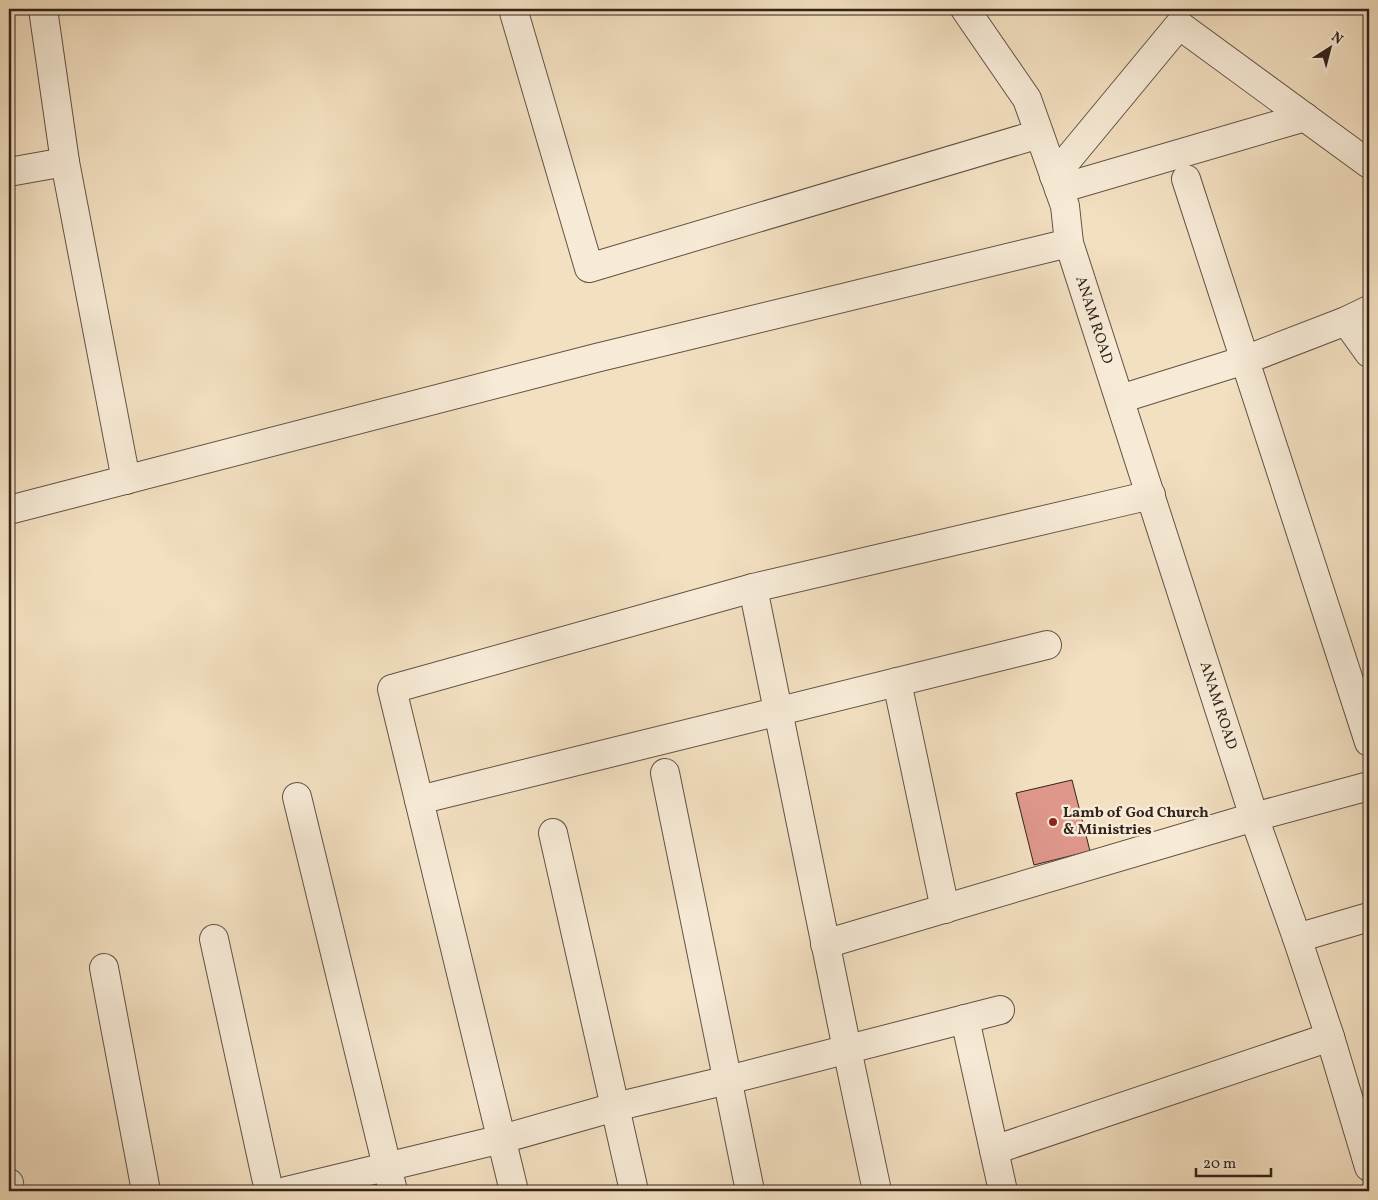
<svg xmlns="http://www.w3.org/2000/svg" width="1378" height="1200" font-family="Vollkorn,serif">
<rect width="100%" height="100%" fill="#f3e0c1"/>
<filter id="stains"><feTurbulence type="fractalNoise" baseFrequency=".004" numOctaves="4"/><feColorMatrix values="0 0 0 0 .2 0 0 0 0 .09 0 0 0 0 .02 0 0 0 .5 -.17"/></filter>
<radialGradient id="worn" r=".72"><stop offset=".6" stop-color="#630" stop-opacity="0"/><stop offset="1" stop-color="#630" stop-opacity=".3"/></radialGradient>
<!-- building -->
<path fill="#df978c" stroke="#32231b" d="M1072,780L1090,851L1034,865L1016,793Z"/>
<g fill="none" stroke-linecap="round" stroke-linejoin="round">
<!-- minor casing -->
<g stroke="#625244" stroke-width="30">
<g id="minor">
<path d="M43,9L65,162L126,480"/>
<path d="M513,9L589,268L1039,134"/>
<path id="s1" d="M965,9L1027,99L1065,206L1069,243L1254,817L1297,938L1330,1037L1369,1167"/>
<path d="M9,172L65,162"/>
<path d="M1054,176L1179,25L1369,164"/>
<path d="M1186,179L1369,742"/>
<path d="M1059,189L1305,117"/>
<path d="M1346,321L1369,353"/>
<path d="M1120,399L1245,360L1346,321L1369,310"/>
<path d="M9,510L596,358L1069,243"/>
<path d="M753,588L847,1049L877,1191"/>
<path d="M897,682L945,909"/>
<path d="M665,773L750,1191"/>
<path d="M297,797L393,1191"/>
<path d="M419,800L1047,645"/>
<path d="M553,833L634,1191"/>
<path d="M1297,938L1369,917"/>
<path d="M214,939L269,1191"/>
<path d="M825,944L1254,817L1369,786"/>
<path d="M104,968L146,1191"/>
<path d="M965,1019L1003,1191"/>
<path d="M994,1150L1330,1037"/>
<path d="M9,1183L10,1191"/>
<path d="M286,1191L502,1139L615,1107L728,1080L1000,1010"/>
<path d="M514,1191L392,689L753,588L1151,495"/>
</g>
</g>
<!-- minor -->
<use href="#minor" stroke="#f7ebd7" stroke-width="28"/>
</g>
<!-- markers -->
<circle fill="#8f2418" stroke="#f7ebd7" stroke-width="2" cx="1053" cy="822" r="5"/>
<g text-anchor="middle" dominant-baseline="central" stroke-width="5" stroke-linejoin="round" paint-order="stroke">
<!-- street labels -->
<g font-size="15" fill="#32231b" stroke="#f7ebd7">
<text stroke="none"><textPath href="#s1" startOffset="341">ANAM ROAD</textPath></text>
<text stroke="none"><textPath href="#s1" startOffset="746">ANAM ROAD</textPath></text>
</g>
<!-- poi labels -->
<g font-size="15" font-weight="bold" fill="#32231b" stroke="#f7ebd7" text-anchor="start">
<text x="1063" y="813">Lamb of God Church<tspan x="1063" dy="17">&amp; Ministries</tspan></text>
</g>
</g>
<!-- margin -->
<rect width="1378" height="1200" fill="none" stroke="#f3e0c1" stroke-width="30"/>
<rect x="10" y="10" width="1358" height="1180" fill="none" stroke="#32231b" stroke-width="2.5"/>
<rect x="15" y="15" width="1348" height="1170" fill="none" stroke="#32231b"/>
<!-- north arrow -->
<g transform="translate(1330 48) rotate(36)" stroke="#f7ebd7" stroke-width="4" paint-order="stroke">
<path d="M0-4L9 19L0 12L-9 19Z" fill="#32231b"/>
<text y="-8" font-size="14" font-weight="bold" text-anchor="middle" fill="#32231b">N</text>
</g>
<!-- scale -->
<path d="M1196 1168v8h75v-8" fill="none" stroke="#32231b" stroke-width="2.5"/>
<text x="1203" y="1168" font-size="15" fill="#32231b" stroke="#f7ebd7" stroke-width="4" paint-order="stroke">20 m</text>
<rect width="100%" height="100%" filter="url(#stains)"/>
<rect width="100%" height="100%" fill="url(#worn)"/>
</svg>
